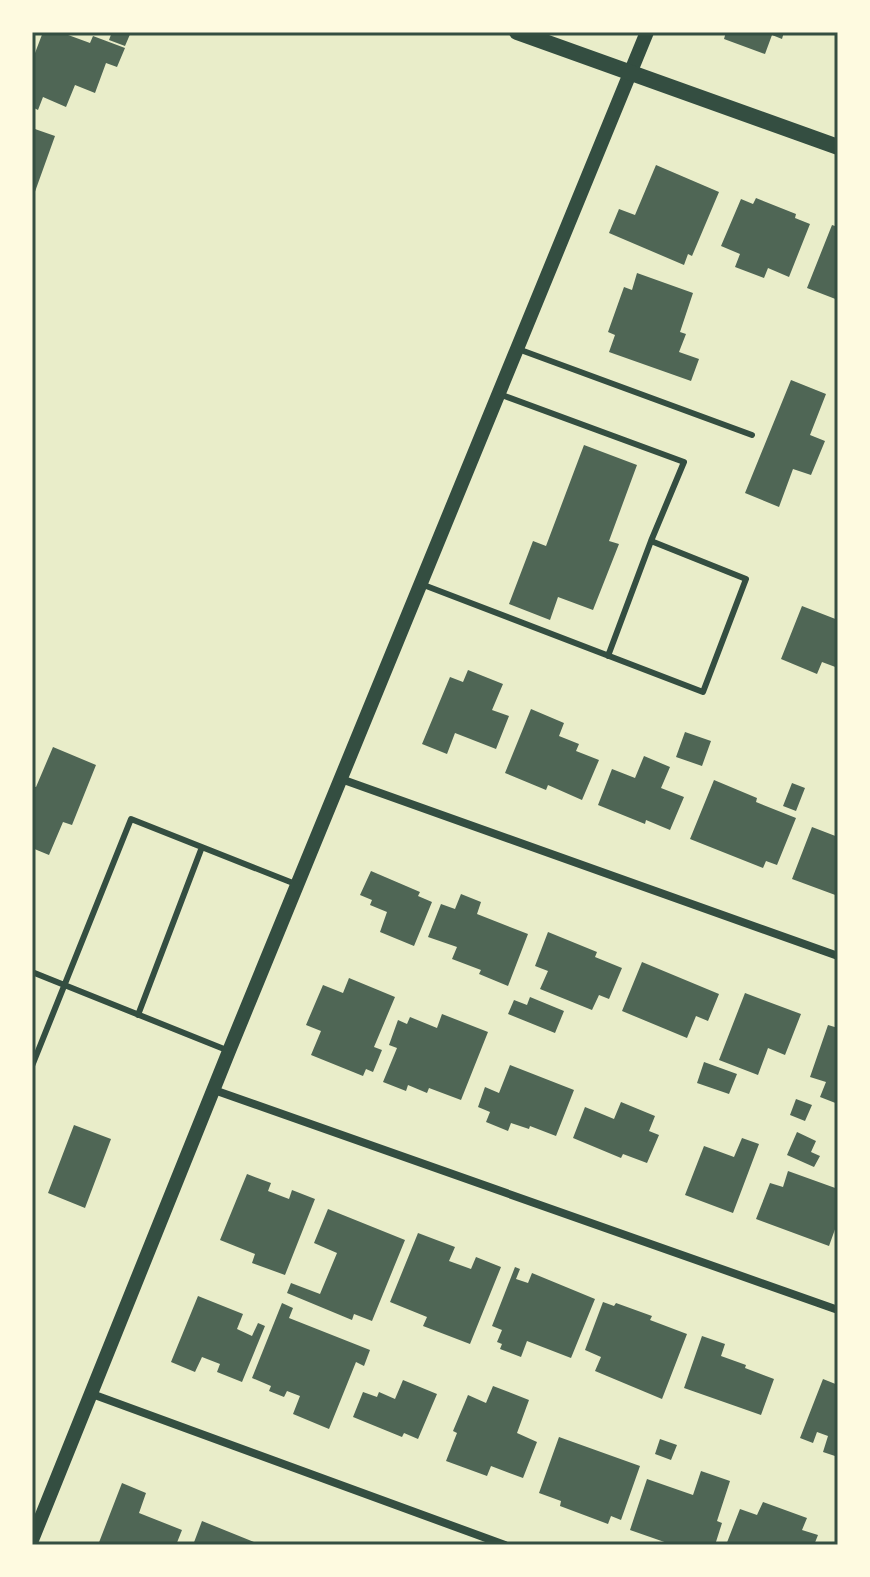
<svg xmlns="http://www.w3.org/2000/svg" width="870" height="1577" font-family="'DejaVu Sans',sans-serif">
<rect width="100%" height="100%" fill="#e9edc9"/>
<!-- building -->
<path fill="#4f6655" d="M43,32H60L90,43L93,36L125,48L117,67L106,63L95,93L75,85L66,107L43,97L38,110L32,107V52L35,53Z
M112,32H131L125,46L109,40Z
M726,32H784L782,39L772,35L765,54L724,39Z
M32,128L55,136L32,200Z
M656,165L719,192L692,256L688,254L684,265L609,233L619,209L635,215Z
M756,198L796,214L795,218L810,224L789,277L768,268L764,278L735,267L740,254L721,246L741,199L753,204Z
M832,225L838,227V300L807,288Z
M637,273L693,293L680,332L686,334L679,352L699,359L691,381L609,352L615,335L608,332L624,287L632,290Z
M791,380L826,394L810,435L825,441L811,475L793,469L779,507L745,493Z
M584,445L637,465L609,541L619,544L593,610L558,597L550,620L509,604L533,541L546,546Z
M802,606L838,620V668L822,662L817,674L781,659Z
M468,670L503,684L492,710L509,716L496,749L455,733L447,754L422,744L450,677L463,682Z
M531,709L564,723L559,736L579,744L576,751L599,760L582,800L548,785L546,790L505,773Z
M685,732L711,741L702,766L676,757Z
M53,747L96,765L72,825L63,822L49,855L32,848V786L36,787Z
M644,756L670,767L661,788L684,797L670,830L646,820L645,824L598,805L612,769L635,778Z
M714,780L757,798L756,802L796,818L777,865L766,861L763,868L690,839Z
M792,783L805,788L796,811L783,806Z
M812,827L838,837V896L792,879Z
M371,871L420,892L418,896L432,902L414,946L380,932L387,912L370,905L372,900L360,895Z
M461,894L481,902L477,914L528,934L508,986L479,974L481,970L452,959L457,947L428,937L441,904L455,909Z
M548,932L597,952L595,957L622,968L609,999L599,995L592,1010L540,989L548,971L535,966Z
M642,962L719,994L708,1021L696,1016L687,1038L622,1011Z
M349,978L395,997L374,1047L382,1050L373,1072L366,1069L363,1076L311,1055L321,1031L306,1025L323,985L343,993Z
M745,993L801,1014L785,1055L768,1048L758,1075L719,1060Z
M530,997L564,1011L555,1033L508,1014L514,1000L527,1005Z
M442,1014L488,1032L461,1100L429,1088L427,1093L408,1085L406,1091L383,1082L397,1048L389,1045L398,1020L407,1024L410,1017L437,1028Z
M828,1025L838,1028V1104L820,1097L826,1082L810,1077Z
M704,1062L737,1074L729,1094L697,1083Z
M510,1065L574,1090L556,1136L530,1126L529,1129L511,1123L508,1131L486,1122L490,1112L478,1107L485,1087L499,1093Z
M796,1099L812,1105L805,1121L790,1115Z
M621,1102L655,1116L649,1131L659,1135L647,1163L623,1154L621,1158L573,1138L585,1107L614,1119Z
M74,1125L111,1139L85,1208L48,1193Z
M797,1132L816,1141L811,1152L820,1156L814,1167L787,1155Z
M742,1138L759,1144L733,1213L685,1195L704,1146L734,1157Z
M788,1171L838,1189V1221L829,1246L756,1219L770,1183L783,1187Z
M247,1174L271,1183L268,1191L289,1199L292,1190L315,1199L285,1275L252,1263L255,1254L220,1240Z
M328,1209L405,1240L372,1321L354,1314L352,1320L287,1293L291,1283L320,1294L337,1253L314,1243Z
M418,1233L455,1247L449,1261L471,1269L476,1257L501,1267L470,1344L423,1326L427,1317L390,1302Z
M515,1267L520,1269L516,1279L528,1283L532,1273L595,1299L571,1358L527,1341L521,1357L500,1349L502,1344L497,1342L502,1330L492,1326Z
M198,1296L243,1314L237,1329L252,1336L258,1323L265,1326L242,1382L217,1372L220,1364L202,1357L195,1372L171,1362Z
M603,1302L614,1306L616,1303L652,1316L650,1320L687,1334L662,1399L595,1371L601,1357L585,1350Z
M282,1303L293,1308L289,1318L370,1350L364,1366L356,1362L329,1429L293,1414L300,1396L287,1391L284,1397L269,1391L271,1386L252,1378Z
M702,1336L725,1344L721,1356L746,1365L745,1368L774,1379L761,1415L684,1388Z
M823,1379L838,1385V1457L823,1452L828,1436L817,1432L813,1443L800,1438Z
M403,1380L437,1394L418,1439L404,1433L402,1437L353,1417L363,1392L377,1397L379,1392L395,1399Z
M493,1386L529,1400L517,1433L537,1442L523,1478L491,1466L487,1476L446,1461L457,1433L453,1431L468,1395L486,1403Z
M559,1437L640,1466L621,1520L611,1516L608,1524L560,1506L561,1501L539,1493Z
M660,1439L677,1445L671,1460L655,1454Z
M701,1471L730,1481L717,1521L722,1523L715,1545H673L630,1530L647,1479L693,1495Z
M122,1483L146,1493L139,1513L182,1530L176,1545H98Z
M763,1502L807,1518L802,1530L818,1535L814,1545H726L740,1509L757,1515Z
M202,1521L254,1542L253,1545H193Z"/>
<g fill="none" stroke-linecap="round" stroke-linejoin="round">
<!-- service -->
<path stroke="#344e41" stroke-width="6" d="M518,349L752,435
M421,584L703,692L746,579L651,541L684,462L499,394
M608,656L651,541
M32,972L229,1051
M138,1015L202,847
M32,1066L131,819L298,885"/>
<!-- minor -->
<path stroke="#344e41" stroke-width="8" d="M341,779L838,956
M214,1090L838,1310
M92,1394L505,1545"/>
<!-- tertiary -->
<path stroke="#344e41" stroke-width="14" d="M32,1540L229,1051L647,32"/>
<!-- secondary -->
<path stroke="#344e41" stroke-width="16" d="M517,32L838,147"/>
</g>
<!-- border -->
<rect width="870" height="1577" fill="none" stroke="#fefae0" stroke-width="68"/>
<rect x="34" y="34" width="802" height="1509" fill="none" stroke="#344e41" stroke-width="3"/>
</svg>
